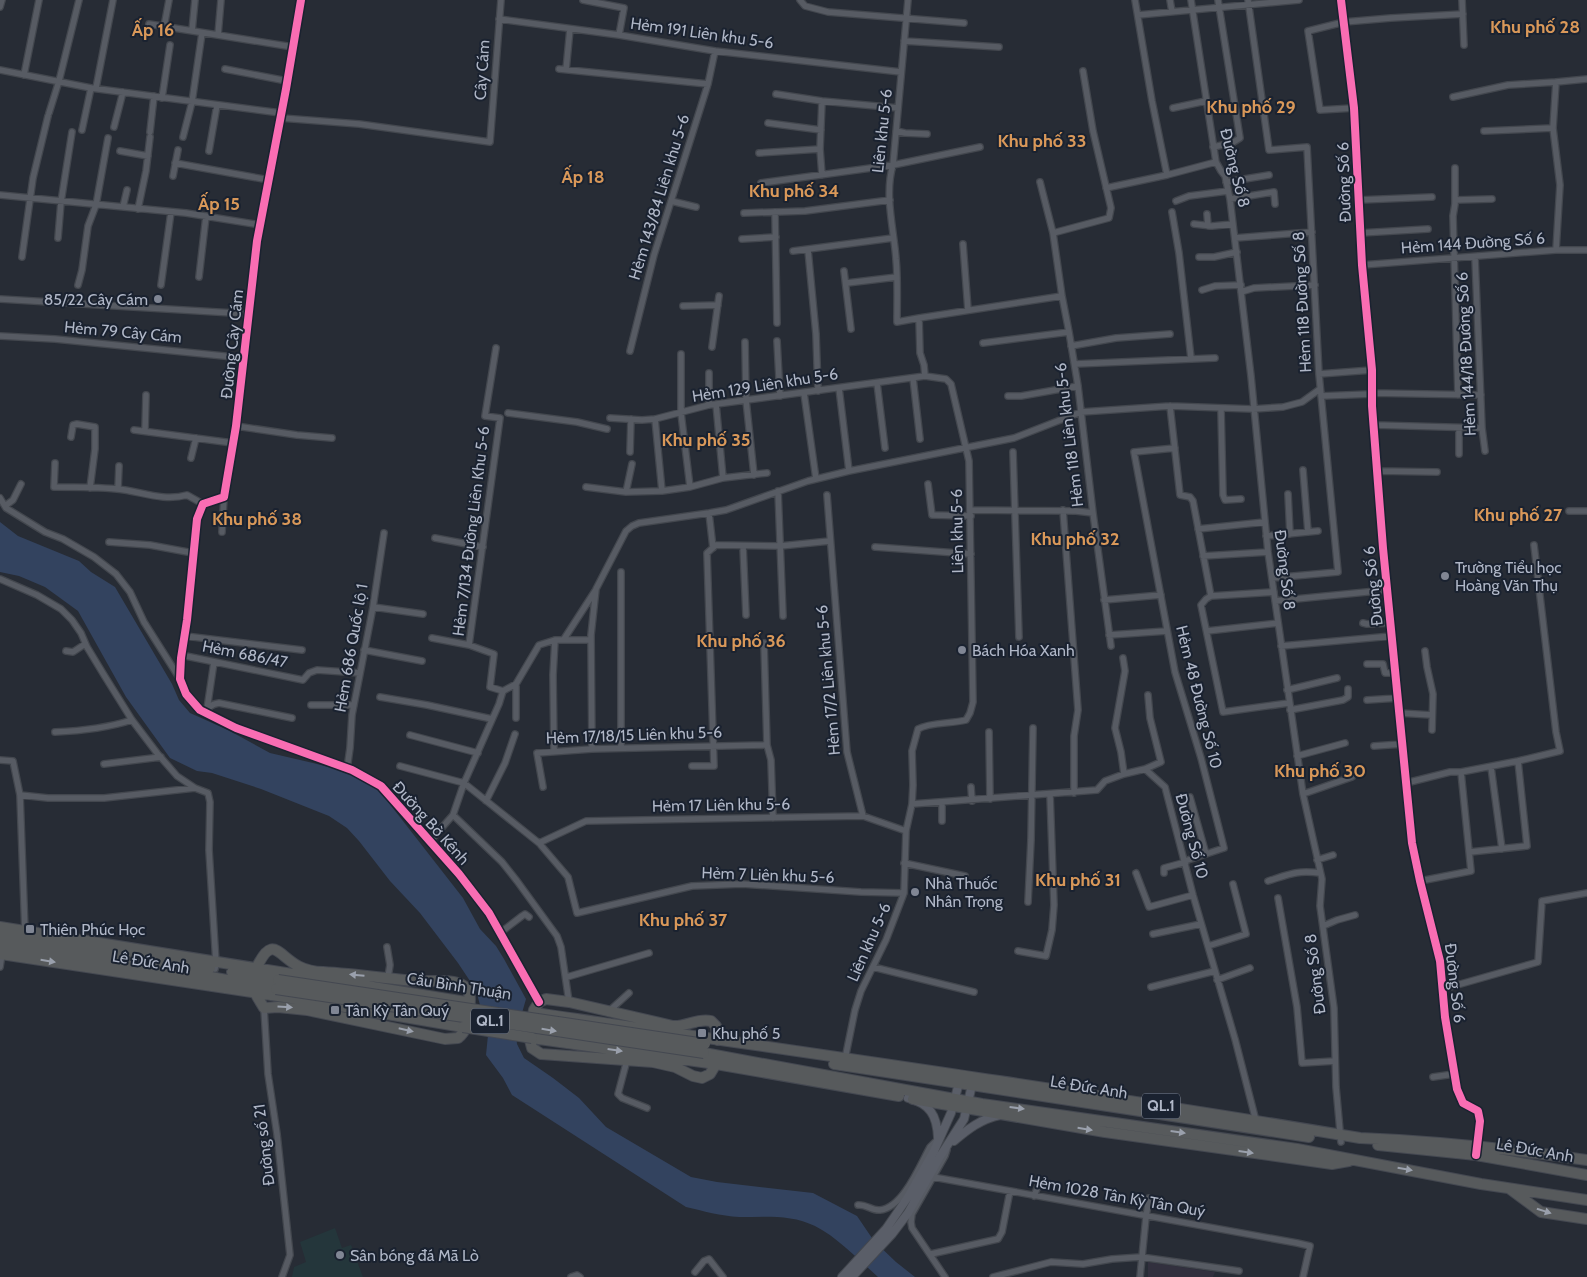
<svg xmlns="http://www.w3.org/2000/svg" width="1587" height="1277" font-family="Cabin,sans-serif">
<rect width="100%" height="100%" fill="#272c35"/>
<!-- medical -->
<path fill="#32303e" d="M1148,1262L1215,1272L1213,1277H1148Z"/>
<!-- green -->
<path fill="#24363b" d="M335,1228L342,1248L351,1245L363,1277H292L294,1267L306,1262L300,1242Z"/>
<!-- water -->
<path fill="#33435f" d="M0,522L18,536L79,561L91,572L115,587L172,684L179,700L190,713L228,730L270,753L313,763L344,771L360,776L372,784L385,798L463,898L480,929L496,946L504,959L526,999L516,1034L517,1044L524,1058L553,1078L579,1098L606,1127L691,1177L717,1182L813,1193L857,1216L874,1241L896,1262L915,1277H878C859,1260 837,1237 815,1226C791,1214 764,1217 739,1217C721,1216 703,1211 686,1207L512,1095L503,1078L486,1055L488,1035L476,990L458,963L420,913L390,881L359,841L347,828L329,816L261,789L212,773L197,771L170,758L126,697L78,611L45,587L19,576L0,572Z"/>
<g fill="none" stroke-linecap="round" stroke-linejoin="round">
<!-- street casing -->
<g stroke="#43474e" stroke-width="8">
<path id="street" d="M301,0L286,89L257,241L236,426L224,497L203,504L197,519L187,620L181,658L180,679L186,694L200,710L236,728L352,770L381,786L459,874L489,913L539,1002
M583,0L624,8L619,35
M800,0L805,6L828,12L964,23
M1135,0L1152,101L1167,175
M1170,0L1172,12
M1191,0L1216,162L1221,171L1225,176L1230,199L1251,376L1268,552L1303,794L1322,879L1320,906L1334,1008L1336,1087L1341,1142
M1248,0L1269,150L1307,147L1319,374L1338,572L1272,578
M1341,0L1354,108L1362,265L1372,370V406L1383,548L1412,843L1420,881L1440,961L1445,1017L1457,1089L1463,1103L1478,1111L1480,1121L1477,1148
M1462,0L1464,45
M0,7L2,0
M1138,15L1299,0
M499,19L619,35L715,51L901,72
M149,24L293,47
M164,27L169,0
M192,31L195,0
M218,35L221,0
M904,41L999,47
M225,69L287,81
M559,69L708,84
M0,70L91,88L281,113
M566,70L570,29
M24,75L39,0
M96,88L113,0
M776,94L822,101L898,108
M1453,97L1508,85L1556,82
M162,98L170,45
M822,101L820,149L822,175
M1173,108L1206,101
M1354,108L1320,110L1308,31L1344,22L1391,18L1463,14
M49,113L59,81L79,0
M281,118L359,124L490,142L501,0
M768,123L821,130
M114,127L123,92
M82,130L91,88
M896,131L905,133L927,134
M1484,131L1553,128
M150,132L154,96
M183,137L192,102L202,33
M1213,147L1232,143L1240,138L1218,0
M120,151L148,156
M209,151L217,105
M759,153L820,149
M175,163L269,180
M1455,168V204L1453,216L1458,395
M173,176L178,150
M1226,182L1269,175
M761,183L893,165L980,147
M1106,188L1167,175L1216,162
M0,195L186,213L261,225
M1230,199L1274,192L1275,204
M1359,200L1432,197
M1455,200L1492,199
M671,201L696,207
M1176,201L1189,196L1228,191
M123,207L127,190
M138,209L146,171L150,137
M775,212L777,323
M1172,212L1179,253L1191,358
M744,213L805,211L890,200
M1207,214L1208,226
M1194,224L1212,226L1233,224
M1053,233L1109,218L1111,208L1093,131L1083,71
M1360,233L1428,229
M58,238L61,202L72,132
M1235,238L1312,232
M742,239L776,237
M963,244L968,310
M808,250L816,334L818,391
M1556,250L1560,185L1553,128L1556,82L1587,79
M793,251L893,238
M22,257L33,178L48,116
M1199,257H1214L1237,252
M1475,257L1482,428L1485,451
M1362,265L1556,250H1587
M844,271L851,329
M199,277L206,216
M847,283L897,277
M78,285L82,270L88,226L96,205L108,138
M161,285L171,212
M1202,290L1215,286L1241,285
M1241,292L1254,288L1315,285
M0,299L250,314
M683,306L718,305
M919,318L1062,296
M0,336L55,339L244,358
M777,341L780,396
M745,342L746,400L754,475
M983,343L1069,332
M1071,346L1116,338L1170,334
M712,347L719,296
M630,351L654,255L708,84L715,51
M681,354V413L690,487
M1075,364L1215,358
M1319,374L1372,370
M913,378L920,439
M877,383L885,448
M839,388L849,471
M804,393L816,479
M1371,393L1481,395
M1008,396H1021L1078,386
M1321,396L1371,394
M716,404L723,478
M709,405V373
M1170,406L1180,495L1190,497L1193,501L1211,596L1206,599L1201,605L1223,712L1289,703
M1221,409L1223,495L1225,500L1241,499
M508,413L577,422L607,429
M610,418L642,420L655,419L709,405L925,376
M655,419L662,491
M1374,425L1482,428
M236,426L297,435L332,438
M1459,428V454
M134,430L233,443
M145,431L146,395
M71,437L73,425L77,424L95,427V449L90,488
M1175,448L1134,452L1175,672L1201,758L1224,848L1185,861
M630,452L631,419
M1013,452L1019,637
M191,458L196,438
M55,463L54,487C75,487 96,487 117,489C140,491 163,502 187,495L203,504
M1303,470L1308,532
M1377,471L1437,472
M928,484L932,515L971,516
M586,487L626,492L662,491L690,487L723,478L767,473
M118,489L119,466
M778,491L783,616
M626,492L632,464
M1288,494L1290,534
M827,495L847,752L863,816
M0,498L6,508L45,532L63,539L94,557L116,574L130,592L144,622L180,679
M5,506L13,500L21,484
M971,510L1076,511L1093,513L1078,386L1069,332L1062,296L1053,233L1040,182
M1063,510L1078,710L1074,736V793
M1569,511H1587
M709,513L713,548
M1093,513L1111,646
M1198,529L1265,522
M222,532L224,497
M1266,536L1318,531
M435,538L483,547
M109,542L150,545L193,553
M743,546L746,615
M875,547L971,554
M1203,556L1268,552
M621,572V748
M0,579L37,595L61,609L72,620L81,633L87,647L104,675L132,720L157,753L177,776L195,788L208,793L210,802L209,850L216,963L215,969
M1211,596L1274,592
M1104,600L1161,595
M1275,601L1387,590
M373,607L423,614
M1363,623L1367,624L1391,623
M1207,631L1278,623
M1109,635L1167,631
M185,636L302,650
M432,638L469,645L494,654L490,687L503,691
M564,639L595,591
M764,643L767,745L771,760L773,818
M469,645L500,418L485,416L496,348
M1281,646L1392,636
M364,650L422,661
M66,651L73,652L85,644
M1425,651L1427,667L1433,694L1432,730
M181,655L303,680L309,673L317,670L360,673
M1123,658L1125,671L1115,728L1121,752L1124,774
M1367,664H1383L1385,673H1396
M1287,690L1337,678
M503,691L516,684
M380,697L427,705L492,719
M1367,700L1398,698
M311,705H354
M207,709L214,662
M1290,710L1343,700L1348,697V689
M207,713C207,706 213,704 219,703L292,718
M1399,713L1432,715
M516,718V684L539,645L555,640H591
M55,732C80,731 107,728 132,720
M989,732L990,799
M410,735L478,753
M1374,746L1402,744
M592,749L591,635L596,589L626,531L632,526L639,523L709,513L726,510L808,481L849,471L1014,438L1081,412L1170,406L1253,409L1283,407L1302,402L1320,389
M554,751L553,675L555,640
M1297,756L1345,743
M0,760L13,761L20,795L25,932
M104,764L161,757
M400,766L464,783L539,843L568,877L577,913L692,886L742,884L861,892L904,893
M692,766H714L707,553L716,545L780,546L830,541
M1491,767L1502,849
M347,769L350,748L352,715L373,607L384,533
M1145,769L1161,762L1150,718L1148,695
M1406,783L1450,772H1461L1518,761L1560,751L1556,732L1534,545
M543,787L537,753L592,749L767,745
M971,787L972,801
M1303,794L1352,777
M20,795L48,798H104L195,788
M1190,797L1206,854
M486,801L505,763L515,734
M942,803V821
M912,804L1097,790L1105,781L1124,774L1145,769L1165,787L1193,895L1235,1039L1256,1121
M453,815L502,862L517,881L557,936L561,947L569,1002
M430,841L453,815L464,783L499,704L503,691
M539,843L586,821L863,816L906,831
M1470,852L1527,846L1518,761
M1317,860L1333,855
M904,863L965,876
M1136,873L1149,907L1193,895
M1164,873V868L1186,862
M1268,881C1290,874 1297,870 1320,873
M1420,881L1471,871L1461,772
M1278,898L1297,1007L1302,1063L1335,1061
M1028,902L1031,840L1033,728
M1323,926L1337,920L1355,915
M500,933L522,916L525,914L529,917
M1153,934L1201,924
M1208,946L1246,934L1233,884
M387,947L390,965L388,977
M1018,951L1046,956L1052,930L1054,905L1050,794
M0,967L2,954
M873,967L974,992
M567,977L649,953
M1217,980L1250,968
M1151,987L1215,971
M1443,989L1538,962L1542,901L1587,893
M264,1008L268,1074L277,1134L290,1255L282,1277
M608,1012L629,993
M845,1059L855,1010L861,991L886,940L904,893L906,831L912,804L913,785L912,751L918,729C930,722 951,724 966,720L970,713L973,702L969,461L951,384L946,379L925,376L924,365L920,353L919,318L897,322C897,301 898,280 896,259C894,230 884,194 893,165L908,0
M627,1060L618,1094L622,1098L647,1108
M1433,1077L1454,1074
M933,1177L1297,1243L1310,1246L1303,1277
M1034,1196L1038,1186
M858,1205C866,1204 872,1211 880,1210C903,1208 920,1165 930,1147L937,1140
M931,1254L998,1239L1002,1232L1010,1191
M695,1272L704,1261L709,1259L723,1277
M571,1277L577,1275L580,1277
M945,1277L912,1228L911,1222L912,1214L945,1156L947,1150
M993,1277L1051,1262L1083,1264L1112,1259L1141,1257L1239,1271
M1140,1277L1146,1217L1149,1198"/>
</g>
<!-- secondary casing -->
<g stroke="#43474e" stroke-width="10">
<path id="secondary" d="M908,1098C930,1104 937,1115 938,1138
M954,1141C968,1129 981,1119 1000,1115
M842,1277L886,1229L908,1197L934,1151L951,1113L959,1083
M852,1277L892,1234L908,1213L941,1155L964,1119L972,1085"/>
</g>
<!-- highway casing -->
<g stroke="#444851" stroke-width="12">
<path id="highway" d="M0,927L466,1002
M0,936L210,968
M0,944L205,976L276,989
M0,954L298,999L463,1027
M232,972L278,980
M256,986L255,993L264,1008L278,1007L307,1010L445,1039L458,1038C467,1031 468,1021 469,1011C470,1002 472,992 464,986C453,978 428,982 415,981C384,978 354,974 323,972C314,972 306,970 298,966C277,954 272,934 256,969
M535,1013C810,1053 1085,1092 1360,1138C1436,1141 1511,1149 1587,1160
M532,1038L716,1064L899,1096
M704,1053L982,1104L1297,1149L1481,1184L1587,1200
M716,1064L710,1074L702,1078L693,1076L675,1067L653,1062L541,1054L532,1048L529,1036L534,1010L539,1002L546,999L569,1002L673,1026C686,1027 697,1018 711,1021L716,1026L717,1040
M834,1064L1309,1137
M913,1099L1105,1132L1332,1164L1349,1161
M1378,1145L1476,1155L1587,1175
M1510,1189L1541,1212L1587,1219"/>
</g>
<!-- street -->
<use href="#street" stroke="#575b63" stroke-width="5.5"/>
<!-- secondary -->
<use href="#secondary" stroke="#5a5e68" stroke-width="8"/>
<!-- highway -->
<use href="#highway" stroke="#575a5c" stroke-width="10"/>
<!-- highway-bridge casing -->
<g stroke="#444851" stroke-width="12" stroke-linecap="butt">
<path id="highway-bridge" d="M278,980L705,1044
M276,989L704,1053
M463,1027L532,1038"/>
</g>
<!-- highway-bridge -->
<use href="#highway-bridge" stroke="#575a5c" stroke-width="10"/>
<!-- cycleway casing -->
<g stroke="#1a2230" stroke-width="11">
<path id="cycleway" d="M301,0L286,89L257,241L236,426L224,497L203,504L197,519L187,620L181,658L180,679L186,694L200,710L236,728L352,770L381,786L459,874L489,913L539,1002
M1341,0L1354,108L1362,265L1372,370V406L1383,548L1412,843L1420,881L1440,961L1445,1017L1457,1089L1463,1103L1478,1111L1480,1121L1476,1155"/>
</g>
<!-- cycleway -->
<use href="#cycleway" stroke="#f96db3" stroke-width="8"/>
</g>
<!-- one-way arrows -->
<defs><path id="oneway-solid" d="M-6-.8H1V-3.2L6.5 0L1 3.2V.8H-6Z" transform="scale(1.25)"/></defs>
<g fill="#9aa0ac">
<use href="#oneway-solid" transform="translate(48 961) rotate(9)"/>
<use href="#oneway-solid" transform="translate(357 975) rotate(-175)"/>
<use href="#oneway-solid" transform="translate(285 1007) rotate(4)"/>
<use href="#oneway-solid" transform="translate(406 1030) rotate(13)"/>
<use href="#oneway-solid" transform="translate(549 1030) rotate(9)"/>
<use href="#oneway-solid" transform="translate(615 1050) rotate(8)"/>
<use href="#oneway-solid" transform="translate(1017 1108) rotate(7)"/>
<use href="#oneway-solid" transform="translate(1085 1129) rotate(9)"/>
<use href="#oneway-solid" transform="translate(1178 1132) rotate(8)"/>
<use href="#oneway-solid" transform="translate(1246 1152) rotate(8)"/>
<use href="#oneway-solid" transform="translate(1405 1169) rotate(10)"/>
<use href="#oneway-solid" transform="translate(1544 1211) rotate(18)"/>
</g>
<!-- markers -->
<g fill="#808694" stroke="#1a2230" stroke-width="2">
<circle cx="158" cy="299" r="5"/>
<circle cx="1445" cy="576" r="5"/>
<circle cx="962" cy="650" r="5"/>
<circle cx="915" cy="892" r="5"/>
<rect x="25" y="924" width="10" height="10" rx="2.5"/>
<rect x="330" y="1005" width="10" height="10" rx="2.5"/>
<rect x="697" y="1028" width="10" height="10" rx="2.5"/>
<circle cx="340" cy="1255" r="5"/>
</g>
<g text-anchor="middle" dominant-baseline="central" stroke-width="4" stroke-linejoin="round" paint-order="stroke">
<!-- shield labels -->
<g fill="#1a2230" stroke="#838a9a" stroke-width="1">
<rect x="471" y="1008.5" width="38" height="25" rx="4"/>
<rect x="1142" y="1093.5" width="38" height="25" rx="4"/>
</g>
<g font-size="15" font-weight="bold" fill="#b0b7c7">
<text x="490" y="1021">QL.1</text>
<text x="1161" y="1106">QL.1</text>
</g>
<!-- street labels -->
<g font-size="16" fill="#b0b7c7" stroke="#1a2230">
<text transform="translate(702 33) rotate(8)">Hẻm 191 Liên khu 5-6</text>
<text transform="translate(482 70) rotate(-86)">Cây Cám</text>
<text transform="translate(882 131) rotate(-84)">Liên khu 5-6</text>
<text transform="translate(1235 168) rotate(76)">Đường Số 8</text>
<text transform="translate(1344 182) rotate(-92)">Đường Số 6</text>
<text transform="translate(659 197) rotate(-73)">Hẻm 143/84 Liên khu 5-6</text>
<text transform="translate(1473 243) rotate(-4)">Hẻm 144 Đường Số 6</text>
<text transform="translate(1302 302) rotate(-93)">Hẻm 118 Đường Số 8</text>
<text transform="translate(123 332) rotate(5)">Hẻm 79 Cây Cám</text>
<text transform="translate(232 344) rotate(-84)">Đường Cây Cám</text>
<text transform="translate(1466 354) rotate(-93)">Hẻm 144/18 Đường Số 6</text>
<text transform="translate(765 385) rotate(-9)">Hẻm 129 Liên khu 5-6</text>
<text transform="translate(1069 435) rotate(-97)">Hẻm 118 Liên khu 5-6</text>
<text transform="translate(471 531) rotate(-83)">Hẻm 7/134 Đường Liên Khu 5-6</text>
<text transform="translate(957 531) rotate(-91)">Liên khu 5-6</text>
<text transform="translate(1285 570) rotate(83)">Đường Số 8</text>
<text transform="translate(1373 586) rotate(-96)">Đường Số 6</text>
<text transform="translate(351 648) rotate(-80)">Hẻm 686 Quốc lộ 1</text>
<text transform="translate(245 654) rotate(11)">Hẻm 686/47</text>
<text transform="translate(828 680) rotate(-95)">Hẻm 17/2 Liên khu 5-6</text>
<text transform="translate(1199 697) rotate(76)">Hẻm 48 Đường Số 10</text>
<text transform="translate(634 735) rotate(-2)">Hẻm 17/18/15 Liên khu 5-6</text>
<text transform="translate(721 805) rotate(-1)">Hẻm 17 Liên khu 5-6</text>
<text transform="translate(431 823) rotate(48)">Đường Bờ Kênh</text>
<text transform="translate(1192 836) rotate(75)">Đường Số 10</text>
<text transform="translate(768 875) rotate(2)">Hẻm 7 Liên khu 5-6</text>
<text transform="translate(869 942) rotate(-66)">Liên khu 5-6</text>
<text transform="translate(151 962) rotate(9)">Lê Đức Anh</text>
<text transform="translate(1315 974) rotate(-97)">Đường Số 8</text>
<text transform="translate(1455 983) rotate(83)">Đường Số 6</text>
<text transform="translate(459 986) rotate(9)">Cầu Bình Thuận</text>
<text transform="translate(1089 1087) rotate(9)">Lê Đức Anh</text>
<text transform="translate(264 1145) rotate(-97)">Đường số 21</text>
<text transform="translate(1535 1150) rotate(10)">Lê Đức Anh</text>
<text transform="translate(1117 1196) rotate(10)">Hẻm 1028 Tân Kỳ Tân Quý</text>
</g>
<!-- poi labels -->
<g font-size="16" fill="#b0b7c7" stroke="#1a2230" text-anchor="start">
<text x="148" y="299" text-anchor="end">85/22 Cây Cám</text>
<text x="1455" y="567">Trường Tiểu học<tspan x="1455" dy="18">Hoàng Văn Thụ</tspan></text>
<text x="972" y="650">Bách Hóa Xanh</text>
<text x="925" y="883">Nhà Thuốc<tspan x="925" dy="18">Nhân Trọng</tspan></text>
<text x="40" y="929">Thiên Phúc Học</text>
<text x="345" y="1010">Tân Kỳ Tân Quý</text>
<text x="712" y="1033">Khu phố 5</text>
<text x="350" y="1255">Sân bóng đá Mã Lò</text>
</g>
<!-- neighbourhood labels -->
<g font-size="18" font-weight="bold" fill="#d99859" stroke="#1a2230">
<text x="1535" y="27">Khu phố 28</text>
<text x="153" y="30">Ấp 16</text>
<text x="1251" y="107">Khu phố 29</text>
<text x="1042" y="141">Khu phố 33</text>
<text x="583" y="177">Ấp 18</text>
<text x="794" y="191">Khu phố 34</text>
<text x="219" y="204">Ấp 15</text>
<text x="706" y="440">Khu phố 35</text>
<text x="1518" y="515">Khu phố 27</text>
<text x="257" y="519">Khu phố 38</text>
<text x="1075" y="539">Khu phố 32</text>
<text x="741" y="641">Khu phố 36</text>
<text x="1320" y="771">Khu phố 30</text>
<text x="1078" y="880">Khu phố 31</text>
<text x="683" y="920">Khu phố 37</text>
</g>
</g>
</svg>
